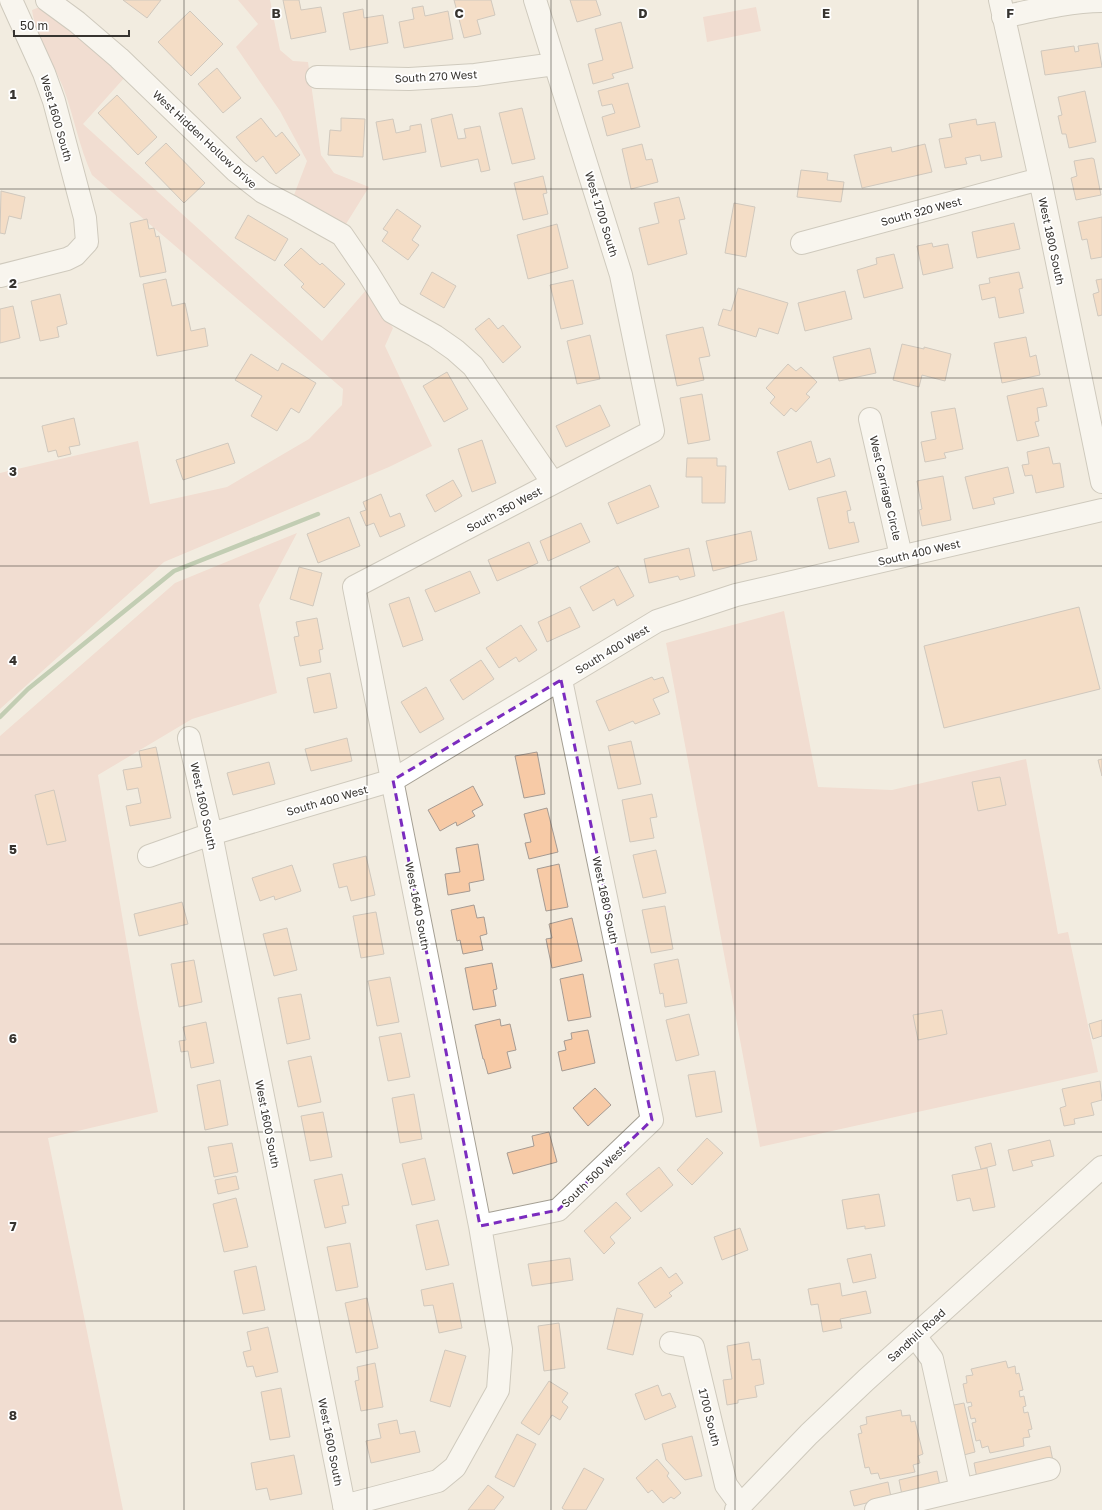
<svg xmlns="http://www.w3.org/2000/svg" width="1102" height="1510" font-family="'Golos Text',sans-serif">
<rect width="100%" height="100%" fill="#f2ece0"/>
<!-- green -->
<path fill="#f0c9be" d="M238,0H270L280,50L293,61L308,62L321,155L334,173L369,187L346,224L294,195L307,161L280,111L236,47L258,24Z
M45,5L125,77L83,124L322,341L367,289L376,306L393,328L385,346L432,446L389,467L164,562L0,709V473L138,441L150,504L227,487L309,439L342,405L343,389L92,175C79,147 74,116 63,87C53,62 36,38 32,10Z
M756,7L761,31L707,42L703,17Z
M297,533L259,605L277,693L192,719L98,775L137,1003L158,1112L48,1138L123,1510H0V736L175,583Z
M784,611L818,787L892,790L1026,759L1058,934L1068,932L1098,1072L760,1147L666,643Z"/>
<g fill="none" stroke-linecap="round" stroke-linejoin="round">
<!-- stream -->
<path stroke="#87a77c" stroke-width="4.5" d="M0,717L28,689L174,571L318,514"/>
</g>
<!-- building -->
<path fill="#f7caa6" stroke="#a69b93" d="M123,0H161L147,18Z
M283,0H299L301,10L321,7L326,32L291,39Z
M454,0H491L495,15L477,20L481,34L464,38Z
M570,0H596L601,15L577,22Z
M423,6L425,16L448,11L453,39L404,48L399,22L414,19L412,8Z
M363,9L364,18L383,15L388,43L350,50L343,13Z
M190,11L223,44L191,76L158,42Z
M621,22L633,68L612,74L614,78L593,84L588,64L603,60L595,29Z
M1098,43L1102,67L1045,75L1041,51L1074,46L1075,52L1079,51L1078,46Z
M217,68L241,98L223,113L198,84Z
M628,83L640,127L607,136L602,117L615,113L612,104L602,106L598,91Z
M1085,91L1096,142L1069,148L1066,134H1062L1058,116L1062,115L1058,97Z
M117,95L157,137L138,155L98,113Z
M522,108L535,159L512,164L499,113Z
M452,114L458,139L466,138L464,129L480,126L490,170L481,172L478,159L441,167L431,119Z
M261,118L276,137L282,132L300,155L276,174L263,156L256,162L236,137Z
M341,118L365,119L363,157L328,155L330,130L341,131Z
M393,119L396,133L410,130V126L421,124L426,152L383,160L376,122Z
M976,119L977,125L995,122L1002,157L981,161L980,155L965,158L967,164L945,168L939,139L952,137L949,124Z
M166,143L205,183L184,203L145,163Z
M642,144L646,160L652,159L658,182L631,189L622,149Z
M925,144L932,172L862,188L854,155L891,147L892,152Z
M1092,158L1094,159L1101,195L1076,200L1071,178L1077,176L1074,161Z
M801,170L828,173L827,180L844,182L841,202L797,197Z
M543,176L547,193L543,194L548,214L523,220L514,183Z
M1,191L25,197L21,219L9,216L5,234L0,233Z
M679,197L685,219L679,220L687,254L648,265L639,228L659,223L654,203Z
M734,203L755,207L746,257L725,253Z
M397,209L421,226L412,240L419,245L408,260L382,241L388,232L383,229Z
M248,215L288,239L275,261L235,238Z
M1102,217V257L1091,259L1087,239L1082,240L1078,222Z
M147,219L149,229L154,228L156,237L159,236L166,272L140,277L130,223Z
M1014,223L1020,249L977,258L972,232Z
M557,224L568,268L528,279L517,235Z
M932,243L933,247L948,244L953,268L923,275L917,246Z
M301,248L320,265L322,263L345,284L324,308L301,287L304,284L284,265Z
M894,254L903,288L864,298L857,270L877,264L876,258Z
M432,272L456,286L444,308L420,294Z
M1019,272L1023,288L1019,289L1024,313L999,318L995,297L982,300L979,285L990,283L989,278Z
M166,279L172,306L185,303L191,331L205,328L208,346L157,356L143,284Z
M1102,279V315L1098,316L1093,294L1099,292L1096,280Z
M573,280L583,324L561,329L550,285Z
M738,288L788,303L778,334L759,328L756,337L718,325L723,309L731,311Z
M845,291L852,319L805,331L798,303Z
M60,294L67,324L57,327L59,337L40,341L31,301Z
M13,306L20,338L0,343V309Z
M489,318L498,329L503,325L521,347L503,363L475,329Z
M703,327L710,356L699,358L704,380L677,386L666,335Z
M590,335L600,379L577,384L567,341Z
M1026,337L1030,357L1036,355L1040,375L1002,383L994,343Z
M902,344L924,349V347L951,354L945,381L922,375L919,387L893,380Z
M870,348L876,373L839,381L833,357Z
M251,354L278,371L282,363L316,383L299,413L291,408L277,431L251,416L262,396L235,380Z
M788,364L796,371L801,367L817,382L806,394L810,397L796,412L791,408L784,416L770,403L775,397L766,388Z
M447,372L468,409L444,422L423,386Z
M1043,388L1047,406L1037,408L1039,421L1035,422L1039,436L1017,441L1007,396Z
M702,394L710,440L688,444L680,398Z
M600,405L610,426L566,447L556,426Z
M955,408L963,449L944,453L946,458L925,462L921,442L936,439L931,412Z
M74,418L80,445L69,447L71,454L58,457L56,450L48,452L42,426Z
M482,440L496,483L472,492L458,449Z
M811,441L817,463L830,458L835,476L789,490L777,452Z
M228,443L235,463L183,480L176,460Z
M1049,447L1053,464L1060,463L1064,487L1036,493L1032,475L1025,476L1022,465L1029,464L1027,452Z
M687,458H717V466H726L725,503H702V477H686Z
M1008,467L1014,493L993,498L995,504L973,509L965,477Z
M943,476L951,520L922,526L919,510L922,509L917,481Z
M453,480L462,496L435,512L426,495Z
M650,485L659,507L617,524L608,503Z
M846,491L851,510L847,511L849,523L854,522L859,542L829,549L817,498Z
M381,494L390,517L400,513L405,526L380,537L374,523L366,526L360,512L366,510L363,502Z
M349,517L360,546L318,563L307,534Z
M581,523L590,542L548,561L540,541Z
M751,531L757,560L713,571L706,541Z
M529,542L538,563L497,581L488,560Z
M689,548L695,576L680,580L678,576L649,583L644,559Z
M618,566L634,596L617,606L614,599L593,611L580,587Z
M299,567L322,573L313,606L290,599Z
M470,571L480,593L435,612L425,590Z
M409,597L423,640L403,647L389,604Z
M570,607L580,627L547,642L538,622Z
M1079,607L1100,689L944,728L924,646Z
M317,618L323,649L319,650L321,662L300,666L294,637L299,636L296,622Z
M521,625L537,650L519,662L516,657L499,668L486,648Z
M481,660L494,679L463,700L450,680Z
M330,673L337,708L314,713L307,678Z
M652,677L654,680L663,677L669,692L653,699L660,714L635,724L633,721L609,731L596,701Z
M426,687L444,719L420,733L401,702Z
M347,738L352,761L311,771L305,749Z
M631,741L641,784L618,789L608,746Z
M156,747L171,818L130,826L126,806L141,803L138,788L127,790L123,770L142,767L139,751Z
M537,752L545,794L524,798L515,756Z
M1102,759V776L1098,760Z
M269,762L275,784L233,795L227,773Z
M1000,777L1006,805L978,811L972,782Z
M473,786L483,805L472,811L475,816L457,826L456,822L440,831L428,810Z
M54,790L66,841L47,845L35,795Z
M652,794L657,817L650,818L654,838L630,842L622,800Z
M547,808L558,852L529,859L525,843L531,842L524,814Z
M478,844L484,880L469,883L470,891L448,895L445,874L460,872L456,848Z
M656,850L666,893L643,898L633,855Z
M366,856L375,895L351,901L347,886L339,888L333,864Z
M559,864L568,907L546,911L537,869Z
M292,865L301,891L275,900L274,896L260,901L252,878Z
M182,902L188,924L139,936L134,914Z
M474,905L477,918L484,917L487,934L480,936L483,950L463,954L460,940L457,941L451,910Z
M665,906L673,949L651,953L642,910Z
M376,912L384,954L361,958L353,916Z
M572,918L582,961L552,968L546,939L552,938L549,924Z
M287,928L297,970L274,976L263,934Z
M678,959L687,1003L665,1007L663,993L660,994L654,964Z
M194,960L202,1002L179,1007L171,964Z
M492,963L497,989L493,990L496,1006L473,1010L465,968Z
M583,974L591,1017L568,1021L560,979Z
M390,977L399,1022L377,1026L368,981Z
M301,994L310,1039L287,1044L278,998Z
M942,1010L947,1034L918,1040L913,1015Z
M689,1014L699,1055L676,1061L666,1020Z
M500,1019L501,1026L510,1024L516,1050L507,1052L511,1068L488,1074L484,1059H483L475,1025Z
M1102,1020V1036L1093,1039L1089,1024Z
M206,1022L214,1063L191,1068L188,1051L181,1052L179,1041L186,1040L183,1027Z
M588,1030L595,1063L562,1071L558,1052L566,1050L564,1041L572,1039L571,1033Z
M401,1033L410,1077L388,1081L379,1037Z
M311,1056L321,1102L298,1107L288,1061Z
M715,1071L722,1112L696,1117L688,1075Z
M220,1080L228,1125L205,1130L197,1085Z
M1100,1081L1102,1100L1091,1103L1094,1115L1074,1119L1075,1124L1064,1126L1060,1108L1066,1106L1062,1089Z
M595,1088L611,1105L588,1126L573,1108Z
M414,1094L422,1139L400,1143L392,1098Z
M323,1112L332,1157L310,1161L301,1116Z
M549,1132L557,1162L513,1174L507,1153L534,1146L532,1136Z
M707,1138L723,1153L692,1185L677,1170Z
M1050,1140L1054,1156L1031,1161L1033,1166L1013,1171L1008,1150Z
M232,1143L238,1172L214,1177L208,1147Z
M991,1143L996,1165L981,1169L975,1147Z
M425,1158L435,1200L412,1205L402,1164Z
M659,1167L673,1185L641,1212L626,1194Z
M987,1168L995,1207L973,1211L970,1198L957,1201L952,1175Z
M342,1174L349,1205L342,1206L346,1223L325,1228L314,1180Z
M236,1176L239,1189L218,1194L215,1180Z
M879,1194L885,1226L865,1229V1226L847,1229L842,1200Z
M236,1198L248,1247L224,1252L213,1204Z
M616,1202L631,1218L610,1237L615,1243L604,1254L584,1231Z
M438,1220L449,1265L426,1270L416,1225Z
M740,1228L748,1250L722,1260L714,1237Z
M350,1243L358,1287L336,1291L327,1247Z
M871,1254L876,1278L853,1283L847,1259Z
M570,1258L573,1280L532,1286L528,1264Z
M256,1266L265,1310L243,1314L234,1271Z
M661,1267L669,1278L676,1273L683,1283L669,1293L672,1296L655,1308L638,1283Z
M453,1283L462,1328L439,1333L433,1305L424,1306L421,1290Z
M840,1283L842,1296L866,1291L871,1313L840,1319L842,1328L823,1332L818,1304L811,1305L808,1289Z
M367,1298L378,1348L356,1353L345,1303Z
M617,1308L643,1314L633,1355L607,1349Z
M559,1323L565,1368L544,1371L538,1326Z
M268,1327L278,1372L256,1377L253,1366L247,1367L243,1352L251,1350L247,1332Z
M749,1342L752,1360L760,1359L764,1384L755,1386L757,1397L738,1400V1403L727,1405L723,1380L732,1379L727,1346Z
M445,1350L466,1356L450,1407L430,1401Z
M1006,1361L1008,1368L1015,1366L1016,1374L1019,1373L1023,1390L1019,1391L1020,1397L1024,1396L1026,1406L1023,1407L1024,1413L1028,1412L1032,1429L1028,1430L1030,1437L1023,1438L1024,1446L990,1453L988,1446L982,1448L980,1440L976,1441L972,1423L976,1422L975,1418L971,1419L968,1407L972,1406L971,1402L967,1403L963,1384L967,1383L966,1376L973,1375L971,1369Z
M375,1363L383,1407L361,1411L355,1381L359,1380L357,1367Z
M549,1381L568,1393L562,1402L568,1407L560,1420L552,1415L539,1435L521,1423Z
M658,1385L662,1396L670,1393L676,1407L645,1420L635,1394Z
M281,1388L290,1437L270,1440L261,1392Z
M964,1403L975,1452L960,1456L949,1406Z
M901,1410L902,1416L910,1415L911,1422L915,1421L923,1454L918,1456L920,1463L913,1465L915,1472L880,1479L878,1473L871,1474L869,1467L865,1468L858,1434L862,1433L860,1426L867,1424L866,1417Z
M397,1420L400,1434L415,1431L420,1452L371,1463L366,1441L381,1438L378,1424Z
M517,1434L536,1444L514,1487L495,1477Z
M692,1436L702,1476L685,1480L666,1460L662,1444Z
M1050,1446L1053,1461L977,1478L974,1463Z
M294,1455L302,1494L270,1500L267,1488L256,1490L251,1463Z
M657,1459L669,1473L667,1476L681,1493L674,1499L671,1497L663,1503L652,1490L648,1493L636,1478Z
M584,1468L604,1479L586,1510H565L562,1508Z
M937,1471L940,1486L902,1495L899,1480Z
M888,1482L891,1497L854,1506L850,1491Z
M488,1485L504,1497L494,1510H468Z"/>
<g fill="none" stroke-linecap="round" stroke-linejoin="round">
<!-- minor casing -->
<g stroke="#a49f93" stroke-width="24">
<path id="minor" d="M47,0L77,22L119,58L236,171L263,192L292,207L342,235L368,273L392,312L435,336L455,350L473,366L553,483
M1000,0L1040,179L1102,482
M1003,17C1035,10 1070,1 1102,1
M317,77L409,79L475,75L555,64
M802,243L1040,179
M0,276L67,259L75,255L87,242L85,218L54,101L44,73L11,0
M870,419L901,556
M189,738L211,834L345,1510
M149,856L211,834L393,780L657,621L736,595L1102,510
M480,1226L558,1210L652,1120L561,680
M915,1336L932,1359L961,1490
M671,1343L693,1347L726,1485L740,1504
M344,1506L438,1481L455,1467L498,1390L501,1349L480,1226L354,587L653,431L621,275L535,0
M736,1510L809,1434L866,1380L1102,1167
M876,1510L1049,1469"/>
</g>
<!-- minor -->
<use href="#minor" stroke="#fff" stroke-width="22"/>
</g>
<!-- marked area -->
<path d="M0 0H1102V1510H0ZM561,680L652,1120L558,1210L480,1226L393,780Z" fill="#f2ece0" fill-opacity=".55" fill-rule="evenodd"/>
<path fill="none" stroke="#7b2cbf" stroke-width="3" stroke-dasharray="8 5" stroke-linejoin="round" d="M561,680L652,1120L558,1210L480,1226L393,780Z"/>
<!-- grid -->
<path fill="none" stroke="#373430" stroke-width="1" stroke-opacity="0.55" d="M184,0V1510M367,0V1510M551,0V1510M735,0V1510M918,0V1510M0,189H1102M0,378H1102M0,566H1102M0,755H1102M0,944H1102M0,1132H1102M0,1321H1102"/>
<g text-anchor="middle" dominant-baseline="central" stroke-width="3.5" stroke-linejoin="round" paint-order="stroke">
<!-- street labels -->
<g font-size="11" fill="#373430" stroke="#fff">
<text transform="translate(436 76) rotate(-3)">South 270 West</text>
<text transform="translate(57 118) rotate(74)">West 1600 South</text>
<text transform="translate(205 139) rotate(43)">West Hidden Hollow Drive</text>
<text transform="translate(921 211) rotate(-15)">South 320 West</text>
<text transform="translate(602 214) rotate(73)">West 1700 South</text>
<text transform="translate(1052 241) rotate(78)">West 1800 South</text>
<text transform="translate(886 488) rotate(77)">West Carriage Circle</text>
<text transform="translate(504 509) rotate(-28)">South 350 West</text>
<text transform="translate(919 552) rotate(-13)">South 400 West</text>
<text transform="translate(612 649) rotate(-31)">South 400 West</text>
<text transform="translate(327 800) rotate(-16)">South 400 West</text>
<text transform="translate(204 806) rotate(78)">West 1600 South</text>
<text transform="translate(606 900) rotate(78)">West 1680 South</text>
<text transform="translate(418 906) rotate(79)">West 1640 South</text>
<text transform="translate(268 1124) rotate(79)">West 1600 South</text>
<text transform="translate(593 1176) rotate(-44)">South 500 West</text>
<text transform="translate(916 1335) rotate(-42)">Sandhill Road</text>
<text transform="translate(710 1417) rotate(76)">1700 South</text>
<text transform="translate(331 1442) rotate(79)">West 1600 South</text>
</g>
</g>
<g font-size="13" text-anchor="middle" font-weight="bold" fill="#373430" stroke="#fff" stroke-width="3.5" stroke-linejoin="round" paint-order="stroke">
<text x="276" y="18">B</text>
<text x="459" y="18">C</text>
<text x="643" y="18">D</text>
<text x="826" y="18">E</text>
<text x="1010" y="18">F</text>
<text x="13" y="99">1</text>
<text x="13" y="288">2</text>
<text x="13" y="476">3</text>
<text x="13" y="665">4</text>
<text x="13" y="854">5</text>
<text x="13" y="1043">6</text>
<text x="13" y="1231">7</text>
<text x="13" y="1420">8</text>
</g>
<!-- scale -->
<path d="M14 30v6h115v-6" fill="none" stroke="#373430" stroke-width="2"/>
<text x="20" y="30" font-size="12" fill="#373430" stroke="#ffffff" stroke-width="3" paint-order="stroke">50 m</text>
</svg>
